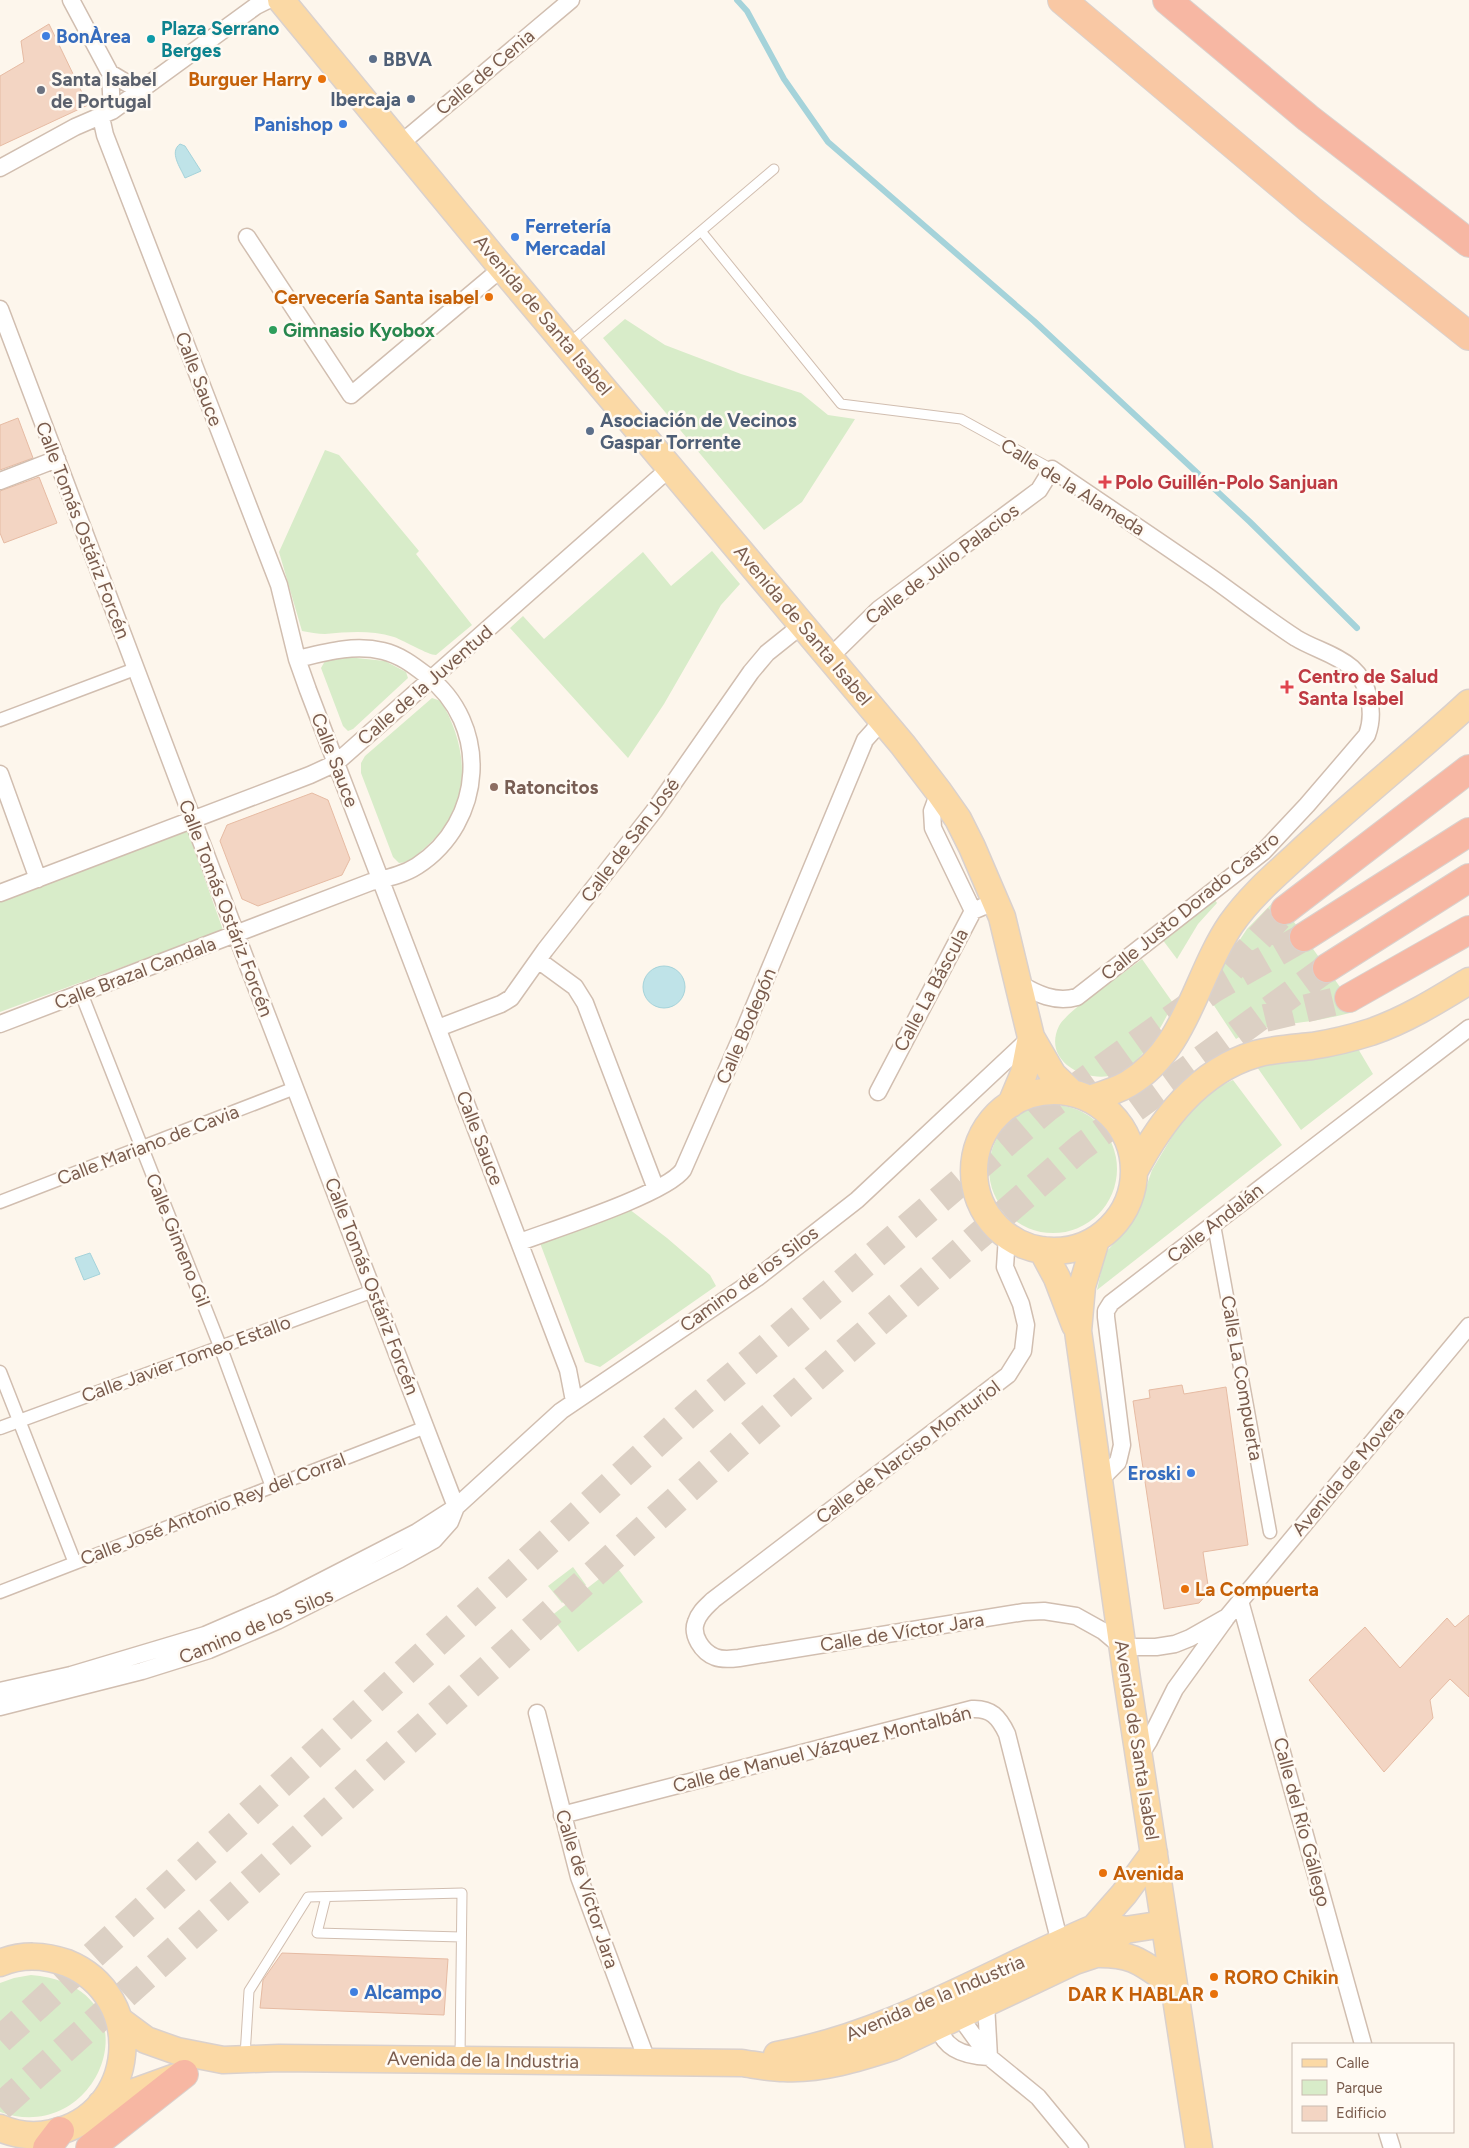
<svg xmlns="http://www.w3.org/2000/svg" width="1469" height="2148" font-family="Figtree,sans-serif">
<rect width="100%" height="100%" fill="#fdf6ec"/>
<!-- green -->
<path fill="#d8ecc9" d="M625,319L665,345L741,374L801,393L828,415L855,419L802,502L764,530L603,338Z
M325,450L339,455L419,551L416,554L472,625L436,655C428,655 405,641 394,637C370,630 349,632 325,634C318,634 309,632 302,631L279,552Z
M712,551L740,584L721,605L664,704L628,758L510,628L523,616L544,639L643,552L671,586Z
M347,657L385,661L406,672L408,678L353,729L348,731L343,726L321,668L325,661Z
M432,698L441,701C469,749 473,805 428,845C420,852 410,863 399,863L393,857L361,773V763L365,756Z
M187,829L223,930L0,1012V894Z
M1277,898L1357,1011C1346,1014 1334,1017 1323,1019C1295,1025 1261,1023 1236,1039L1209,998L1225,962L1247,929Z
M1215,900L1217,903L1198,924L1177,959L1162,939Z
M1142,959L1173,1003C1163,1025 1145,1057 1124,1071C1095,1088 1040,1065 1059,1026C1065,1012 1127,971 1142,959Z
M1357,1047L1373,1074L1301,1130L1257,1067L1263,1063Z
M1233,1080L1282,1145L1097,1290L1105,1253L1119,1238L1140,1205L1152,1170L1185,1115L1206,1093Z
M989 1169a64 64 0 1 1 128 0a64 64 0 1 1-128 0Z
M629,1209L667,1238L710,1275L716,1286L600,1367L585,1362L540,1243Z
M616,1566L643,1602L578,1652L551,1616Z
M573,1567L586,1585L562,1603L548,1586Z
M31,1975C161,1986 102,2148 0,2112V1983L14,1978Z"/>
<!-- water -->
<path fill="#bfe3e8" stroke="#a5d3da" d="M180,144L185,146L201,171L185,178C180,167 169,152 180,144Z
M643 987a21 21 0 1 1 42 0a21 21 0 1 1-42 0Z
M90,1253L100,1274L84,1280L75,1258Z"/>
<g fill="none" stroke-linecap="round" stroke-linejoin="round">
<!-- stream -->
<path stroke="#a5d3da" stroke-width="6" d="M737,0L747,11L784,79L828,142L1034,321L1250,522L1357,628"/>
</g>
<!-- building -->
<path fill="#f3d5c3" stroke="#e6bba3" d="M49,24L88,105L0,146V76L24,62L21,41Z
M18,418L33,458L0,470V425Z
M39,477L57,523L4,543L0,533V491Z
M312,793L328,800L350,859L342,875L258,906L242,899L220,841L227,825Z
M1182,1385L1184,1394L1226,1387L1248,1545L1203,1552L1209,1592L1199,1603L1164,1609L1133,1401L1150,1398L1149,1390Z
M1469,1615V1697L1450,1679L1430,1700L1433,1718L1384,1772L1309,1680L1365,1627L1400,1668L1447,1618L1455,1627Z
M282,1953L448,1959L444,2015L260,2008L263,1980Z"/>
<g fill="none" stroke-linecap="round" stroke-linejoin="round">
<!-- motorway-tunnel -->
<path stroke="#dcd0c4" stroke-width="28" stroke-dasharray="28 14" stroke-linecap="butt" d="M1231,969L1285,910
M1265,1018L1349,998
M0,2040L692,1411L1047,1108L1213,989L1304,937
M0,2107L742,1441L1080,1148L1327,968"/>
<!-- service casing -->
<g stroke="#d1beb0" stroke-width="11">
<path id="service" d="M701,231L841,404L961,419L1052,469
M568,344L774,169
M326,1897L317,1933L461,1937
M245,2056L249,1991L308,1897L462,1893L460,2057"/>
</g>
<!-- pedestrian casing -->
<g stroke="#d1beb0" stroke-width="15">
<path id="pedestrian" d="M0,720L135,669
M81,993L220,1346L272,1487
M0,1202L295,1088
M1214,1225L1270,1532
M0,1372L75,1563
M0,1428L373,1291
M0,1592L426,1427"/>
</g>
<!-- minor casing -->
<g stroke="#d1beb0" stroke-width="19">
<path id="minor" d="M71,0L110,73L112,111
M110,73L140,91
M101,117L105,135L279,585L297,659L308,690L568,1370L574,1401
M400,144L571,0
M0,168L75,127L112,111L256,6L268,0
M247,237L351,395L502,268
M0,309L250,971L456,1507L450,1522L434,1540L400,1559L277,1621L209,1650L142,1671L0,1707
M0,481L57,459
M830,657L879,609L1039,490L1052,469C1106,506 1159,541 1212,578C1240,598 1267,619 1296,638C1314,649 1336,654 1352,668C1370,684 1375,714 1367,735L1307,805L1263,852L1077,997C1055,1003 1037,994 1018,983
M0,774L38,879
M939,792L932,811L933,828L973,911
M0,893L310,775L336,763L671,467
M538,960L575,987L585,1003L656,1189
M0,1024L371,882C387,878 403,875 417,866C485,822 491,724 426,675C413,665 400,655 383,651C354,644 326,652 297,659
M438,1028L501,1004L511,998L545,950L654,811L751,672L767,653L802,625
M878,1092L973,911L996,901
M1007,1236L1005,1267L1021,1304L1026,1325L1023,1351L1008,1375L713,1600C707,1606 699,1612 696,1622C691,1635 702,1652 715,1657C722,1660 731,1659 739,1658L1024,1612L1044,1611L1076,1616L1103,1631L1122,1647H1156L1175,1644L1190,1638L1227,1617
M520,1242C552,1230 666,1194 683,1170L743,1033L865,740L883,720
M1099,1481L1118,1462L1122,1445L1106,1317V1311L1111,1303L1469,1028
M1240,1601L1363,2044
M0,1691L71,1675L205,1635L279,1603L417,1532L456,1507L561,1411L757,1278L857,1200L1029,1039
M537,1713L579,1877L648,2063
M1139,1757L1149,1741L1175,1689L1227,1617L1469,1326
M562,1815L972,1709C991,1708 999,1717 1007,1734L1060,1943
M986,2004L989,2057
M953,2011L960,2017L989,2057L1038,2097L1080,2148
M936,2019C941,2048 962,2056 989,2057
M1387,2132L1392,2148"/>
</g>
<!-- primary casing -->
<g stroke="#dad1cd" stroke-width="29">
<path id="primary" d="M281,0L502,268L903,745L939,792L958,819L972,847L1002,917L1031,1037L1053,1075L1072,1093
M974 1171a80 80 0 1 1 160 0a80 80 0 1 1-160 0Z
M1089,1099C1102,1095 1116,1091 1128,1084C1187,1049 1195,977 1231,924C1249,898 1273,877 1296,856C1352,803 1413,755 1469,703
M1011,1104L1024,1073L1031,1037
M1134,1172C1161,1121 1198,1071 1256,1054C1274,1049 1294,1048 1312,1046C1332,1043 1352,1038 1371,1032C1406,1020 1438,1000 1469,981
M1096,1240L1082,1286L1078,1331L1127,1679L1199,2148
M1042,1250L1057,1278L1075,1325
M1094,1928L1124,1894L1154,1853
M1096,1954C1135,1953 1143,1964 1174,1985
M0,1963C21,1954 45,1955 67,1963C148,1996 138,2115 52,2133C35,2137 16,2135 0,2128
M119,2020L146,2040L177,2051L223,2060L279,2058L742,2063C756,2065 770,2068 784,2068C821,2070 859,2058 893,2047L1075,1961L1096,1954L1125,1930
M777,2055C890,2035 990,1972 1094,1928L1110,1926L1125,1930L1164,1924
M101,2104L176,2077"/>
</g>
<!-- trunk casing -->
<g stroke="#dad1cd" stroke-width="30">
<path id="trunk" d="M1062,0L1311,210L1469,336"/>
</g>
<!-- motorway casing -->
<g stroke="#dad1cd" stroke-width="30">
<path id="motorway" d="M1167,0L1308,118L1469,243
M1285,910L1469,769
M1304,937L1469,832
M1327,968L1469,878
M1349,998L1469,930
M47,2148L60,2131
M90,2148L184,2074"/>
</g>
<!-- service -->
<use href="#service" stroke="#fff" stroke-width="9"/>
<!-- pedestrian -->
<use href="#pedestrian" stroke="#fff" stroke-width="12"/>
<!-- minor -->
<use href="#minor" stroke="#fff" stroke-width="16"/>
<!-- primary -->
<use href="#primary" stroke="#fbd9a5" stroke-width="26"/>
<!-- trunk -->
<use href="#trunk" stroke="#f9c8a4" stroke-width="28"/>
<!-- motorway -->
<use href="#motorway" stroke="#f7b7a3" stroke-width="28"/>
</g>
<!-- markers -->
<g fill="#3f7fe0" stroke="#fffaf3" stroke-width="2">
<circle cx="46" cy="36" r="5"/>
<circle cx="343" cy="124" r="5"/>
<circle cx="515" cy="237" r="5"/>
<circle cx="1191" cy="1473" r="5"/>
<circle cx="354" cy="1992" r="5"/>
</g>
<circle fill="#0f9aa8" stroke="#fffaf3" stroke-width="2" cx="151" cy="39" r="5"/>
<g fill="#5c6f8a" stroke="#fffaf3" stroke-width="2">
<circle cx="373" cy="59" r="5"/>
<circle cx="411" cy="99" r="5"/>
<circle cx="590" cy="431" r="5"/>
</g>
<g fill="#e8710a" stroke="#fffaf3" stroke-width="2">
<circle cx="322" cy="79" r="5"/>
<circle cx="489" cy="297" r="5"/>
<circle cx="1185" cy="1589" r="5"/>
<circle cx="1103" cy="1873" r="5"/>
<circle cx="1214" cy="1977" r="5"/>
<circle cx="1214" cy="1994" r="5"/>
</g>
<circle fill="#6b7280" stroke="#fffaf3" stroke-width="2" cx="41" cy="90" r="5"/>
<circle fill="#2e9e5b" stroke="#fffaf3" stroke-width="2" cx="273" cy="330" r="5"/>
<g fill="#e0444e" stroke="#fffaf3" stroke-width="2">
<path d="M1102.5 474.5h5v5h5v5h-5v5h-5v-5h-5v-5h5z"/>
<path d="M1284.5 679.5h5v5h5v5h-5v5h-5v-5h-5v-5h5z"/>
</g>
<circle fill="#8d6e63" stroke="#fffaf3" stroke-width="2" cx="494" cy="787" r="5"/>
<g text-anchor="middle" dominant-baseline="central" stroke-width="5" stroke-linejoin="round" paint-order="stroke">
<!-- culture labels -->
<g font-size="19" font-weight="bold" fill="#0d838f" stroke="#fffaf3" text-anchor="start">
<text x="161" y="28">Plaza Serrano<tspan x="161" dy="22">Berges</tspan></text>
</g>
<!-- shop labels -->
<g font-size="19" font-weight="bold" fill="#366cbe" stroke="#fffaf3" text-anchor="start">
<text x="56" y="36">BonÀrea</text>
<text x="333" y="124" text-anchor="end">Panishop</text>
<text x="525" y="226">Ferretería<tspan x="525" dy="22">Mercadal</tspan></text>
<text x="1181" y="1473" text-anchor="end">Eroski</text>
<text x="364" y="1992">Alcampo</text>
</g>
<!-- service labels -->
<g font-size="19" font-weight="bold" fill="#4e5e75" stroke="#fffaf3" text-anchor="start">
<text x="383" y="59">BBVA</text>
<text x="401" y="99" text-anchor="end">Ibercaja</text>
<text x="600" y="420">Asociación de Vecinos<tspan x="600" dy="22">Gaspar Torrente</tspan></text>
</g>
<!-- street labels -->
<g font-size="19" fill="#7a5c4d" stroke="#fffaf3">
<text transform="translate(485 72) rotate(-40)">Calle de Cenia</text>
<text transform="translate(543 315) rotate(50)">Avenida de Santa Isabel</text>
<text transform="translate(199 379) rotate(69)">Calle Sauce</text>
<text transform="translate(1073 487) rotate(32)">Calle de la Alameda</text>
<text transform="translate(83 530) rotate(69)">Calle Tomás Ostáriz Forcén</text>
<text transform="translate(942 564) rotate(-37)">Calle de Julio Palacios</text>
<text transform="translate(803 625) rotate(50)">Avenida de Santa Isabel</text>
<text transform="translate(425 685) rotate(-41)">Calle de la Juventud</text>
<text transform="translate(335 760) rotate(69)">Calle Sauce</text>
<text transform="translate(630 840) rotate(-53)">Calle de San José</text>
<text transform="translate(1190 906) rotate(-39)">Calle Justo Dorado Castro</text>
<text transform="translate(226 908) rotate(69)">Calle Tomás Ostáriz Forcén</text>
<text transform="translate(135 973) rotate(-21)">Calle Brazal Candala</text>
<text transform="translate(931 990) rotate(-62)">Calle La Báscula</text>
<text transform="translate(746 1026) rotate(-67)">Calle Bodegón</text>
<text transform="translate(480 1138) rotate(69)">Calle Sauce</text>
<text transform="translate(148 1145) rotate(-21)">Calle Mariano de Cavia</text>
<text transform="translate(1215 1223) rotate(-38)">Calle Andalán</text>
<text transform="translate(178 1240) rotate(68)">Calle Gimeno Gil</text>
<text transform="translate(749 1279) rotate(-36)">Camino de los Silos</text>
<text transform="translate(372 1286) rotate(69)">Calle Tomás Ostáriz Forcén</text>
<text transform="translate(186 1359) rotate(-20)">Calle Javier Tomeo Estallo</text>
<text transform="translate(1242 1378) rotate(80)">Calle La Compuerta</text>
<text transform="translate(908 1452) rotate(-37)">Calle de Narciso Monturiol</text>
<text transform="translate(1348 1471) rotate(-50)">Avenida de Movera</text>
<text transform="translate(213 1509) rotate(-21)">Calle José Antonio Rey del Corral</text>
<text transform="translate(256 1626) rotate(-23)">Camino de los Silos</text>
<text transform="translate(902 1632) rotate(-9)">Calle de Víctor Jara</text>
<text transform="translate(1137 1740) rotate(81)">Avenida de Santa Isabel</text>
<text transform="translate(822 1749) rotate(-14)">Calle de Manuel Vázquez Montalbán</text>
<text transform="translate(1302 1822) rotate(75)">Calle del Río Gállego</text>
<text transform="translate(587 1889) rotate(72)">Calle de Víctor Jara</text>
<text transform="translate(935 1998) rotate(-23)">Avenida de la Industria</text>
<text transform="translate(483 2060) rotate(1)">Avenida de la Industria</text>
</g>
<!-- worship labels -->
<g font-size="19" font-weight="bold" fill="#5b616d" stroke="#fffaf3" text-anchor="start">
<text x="51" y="79">Santa Isabel<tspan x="51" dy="22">de Portugal</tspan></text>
</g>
<!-- food labels -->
<g font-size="19" font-weight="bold" fill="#c56008" stroke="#fffaf3" text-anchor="end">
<text x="312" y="79">Burguer Harry</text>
<text x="479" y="297">Cervecería Santa isabel</text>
<text x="1195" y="1589" text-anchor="start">La Compuerta</text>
<text x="1113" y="1873" text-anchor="start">Avenida</text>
<text x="1224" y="1977" text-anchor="start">RORO Chikin</text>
<text x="1204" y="1994">DAR K HABLAR</text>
</g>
<!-- leisure labels -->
<g font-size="19" font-weight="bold" fill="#27864d" stroke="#fffaf3" text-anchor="start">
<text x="283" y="330">Gimnasio Kyobox</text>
</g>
<!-- health labels -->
<g font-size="19" font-weight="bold" fill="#be3a42" stroke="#fffaf3" text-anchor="start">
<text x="1115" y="482">Polo Guillén-Polo Sanjuan</text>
<text x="1298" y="676">Centro de Salud<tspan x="1298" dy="22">Santa Isabel</tspan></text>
</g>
<!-- education labels -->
<g font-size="19" font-weight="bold" fill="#785e54" stroke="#fffaf3" text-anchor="start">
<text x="504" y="787">Ratoncitos</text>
</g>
</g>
<!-- legend -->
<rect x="1292" y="2043" width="162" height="90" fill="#fffaf3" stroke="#cabbb1"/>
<rect x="1302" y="2059" width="25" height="8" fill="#fbd9a5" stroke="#cabbb1"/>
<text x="1336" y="2068" font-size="15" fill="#7a5c4d">Calle</text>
<rect x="1302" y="2080" width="25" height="15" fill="#d8ecc9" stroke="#cabbb1"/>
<text x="1336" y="2093" font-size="15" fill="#7a5c4d">Parque</text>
<rect x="1302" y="2106" width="25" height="15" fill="#f3d5c3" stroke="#cabbb1"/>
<text x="1336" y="2118" font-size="15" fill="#7a5c4d">Edificio</text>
</svg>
